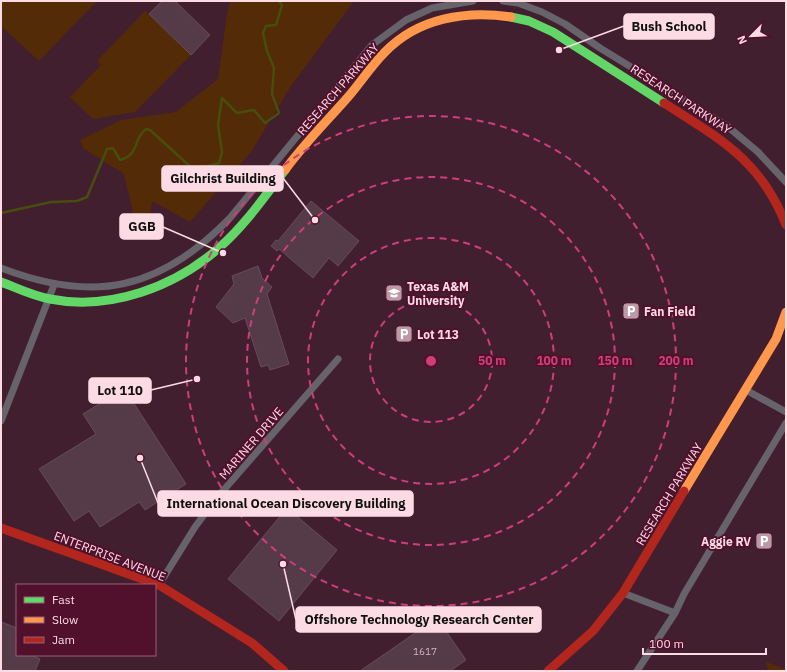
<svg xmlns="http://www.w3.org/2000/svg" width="787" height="672" font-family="'IBM Plex Sans',sans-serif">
<rect width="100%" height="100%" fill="#421f2e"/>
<!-- green -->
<path fill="#532b07" d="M1,1H97L39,61L1,26Z
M230,1H354L291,86L251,152L190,222L152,201L147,237L139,238L124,174L83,148L80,140L121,120L176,112L218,79L227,14Z
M145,11L191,55L135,112L93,119L70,97L101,65L97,61Z
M766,662L786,669V671H768Z"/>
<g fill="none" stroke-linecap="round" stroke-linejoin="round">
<!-- stream -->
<path stroke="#474e0d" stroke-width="2.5" d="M1,213L51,202L77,201L87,197L107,149L113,148L120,160C140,155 133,138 146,129L150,130L194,170L219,163L222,152L218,125L222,98L237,113L254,110L265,123L279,113L272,94L274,68L267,51L263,33L266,26L276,25L282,5L279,1"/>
</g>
<!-- building -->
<path fill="#553a48" stroke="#674c5b" d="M162,1H175L210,35L191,55L149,14Z
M311,201L359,241L338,266L329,258L313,278L279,249L277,251L271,246L276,240L278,241Z
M258,266L262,278L272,287L267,294L289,364L270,370L268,365L261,367L245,318L233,323L216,307L234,284L232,276Z
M124,388L186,484L145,510L139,502L100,527L89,511L74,521L39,469L96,434L83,414Z
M287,508L337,550L279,621L228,579Z
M437,618L466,660L450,671H360Z
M1,622L17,628V655H31L40,659L35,671H1Z"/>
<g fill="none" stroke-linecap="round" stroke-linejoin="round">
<!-- street -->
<path stroke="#66636b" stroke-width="7" d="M503,1L518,3L542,12L565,24L600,48L727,126L758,152L786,182
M1,268C94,304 160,290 230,218L372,45L406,20L432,8L473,1
M746,390L786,412
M1,421L54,285
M159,585L195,527L215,500L338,359
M623,593L675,613
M637,671L675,613L684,594L786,423"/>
<!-- fast -->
<path stroke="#63d668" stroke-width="9" d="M511,17L529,21L553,32L664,103
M1,282C17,288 33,296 50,299C110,311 175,287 220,247C245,225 265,196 285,170"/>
<!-- slow -->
<path stroke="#ff974d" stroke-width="9" d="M285,170C304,144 327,121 348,97C361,82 371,66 385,52C418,18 466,10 511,17
M684,491L776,339L786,312"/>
<!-- jam -->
<path stroke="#b3261e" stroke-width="9" d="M664,103C720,139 761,160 786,225
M1,528L159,585L252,643L284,671
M548,671L593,631L623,593L684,491"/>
</g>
<!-- distance rings -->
<g fill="none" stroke="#ce3f77" stroke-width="2" stroke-dasharray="7 5">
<circle cx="431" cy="361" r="61"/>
<circle cx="431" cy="361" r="123"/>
<circle cx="431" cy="361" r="184"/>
<circle cx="431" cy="361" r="245"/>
</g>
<!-- icons -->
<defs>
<g id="university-square" transform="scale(0.9)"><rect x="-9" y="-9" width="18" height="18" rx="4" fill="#bc99a5" stroke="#51102c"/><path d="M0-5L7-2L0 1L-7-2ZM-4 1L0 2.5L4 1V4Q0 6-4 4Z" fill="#fff"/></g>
<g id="parking-square" transform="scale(0.9)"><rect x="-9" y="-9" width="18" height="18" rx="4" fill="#bc99a5" stroke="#51102c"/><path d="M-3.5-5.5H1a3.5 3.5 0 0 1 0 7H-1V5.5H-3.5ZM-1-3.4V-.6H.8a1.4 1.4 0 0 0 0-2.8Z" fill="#fff"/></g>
</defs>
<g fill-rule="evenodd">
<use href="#university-square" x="394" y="293"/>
<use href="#parking-square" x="631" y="311"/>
<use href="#parking-square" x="404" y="334"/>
<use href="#parking-square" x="764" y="541"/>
</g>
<g text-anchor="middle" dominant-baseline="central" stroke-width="4" stroke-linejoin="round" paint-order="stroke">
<!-- number labels -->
<g font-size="10" fill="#d3b3be">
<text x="425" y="651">1617</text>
</g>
<!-- street labels -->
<g font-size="12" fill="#fddbe5" stroke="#51102c">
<text transform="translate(338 89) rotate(-49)">RESEARCH PARKWAY</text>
<text transform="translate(681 99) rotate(33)">RESEARCH PARKWAY</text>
<text transform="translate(251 443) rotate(-49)">MARINER DRIVE</text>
<text transform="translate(669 494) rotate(-59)">RESEARCH PARKWAY</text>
<text transform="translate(110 556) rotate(21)">ENTERPRISE AVENUE</text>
</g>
<!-- poi labels -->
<g font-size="12" font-weight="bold" fill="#fddbe5" stroke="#51102c" text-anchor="start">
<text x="407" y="286">Texas A&amp;M<tspan x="407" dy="14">University</tspan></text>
<text x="644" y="311">Fan Field</text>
<text x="417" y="334">Lot 113</text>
<text x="751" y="541" text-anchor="end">Aggie RV</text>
</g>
</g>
<circle cx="431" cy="361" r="6" fill="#ce3f77" stroke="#51102c" stroke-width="2"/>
<g font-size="12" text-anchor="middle" font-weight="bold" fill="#ce3f77" stroke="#51102c" stroke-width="4" stroke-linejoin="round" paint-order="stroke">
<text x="492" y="365">50 m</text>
<text x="554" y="365">100 m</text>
<text x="615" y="365">150 m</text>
<text x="676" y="365">200 m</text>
</g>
<!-- callouts -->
<path fill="none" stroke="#fddbe5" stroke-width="1.5" d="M559 50L624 26M315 220L283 178M223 253L163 227M197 379L151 390M140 458L158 503M283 564L296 620"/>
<g fill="#fddbe5" stroke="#51102c" stroke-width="1.5">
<circle cx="559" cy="50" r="4"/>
<circle cx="315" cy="220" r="4"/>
<circle cx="223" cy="253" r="4"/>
<circle cx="197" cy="379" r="4"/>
<circle cx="140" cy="458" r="4"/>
<circle cx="283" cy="564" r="4"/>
</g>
<g fill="#fddbe5" stroke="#fddbe5" stroke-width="1.5">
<rect x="624" y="14" width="90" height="25" rx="4"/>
<rect x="162" y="166" width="121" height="25" rx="4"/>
<rect x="120" y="214" width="43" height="25" rx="4"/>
<rect x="89" y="378" width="62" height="25" rx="4"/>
<rect x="158" y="491" width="255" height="25" rx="4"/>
<rect x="296" y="607" width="245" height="25" rx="4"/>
</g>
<g font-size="13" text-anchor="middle" font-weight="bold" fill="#111">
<text x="669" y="31">Bush School</text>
<text x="223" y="183">Gilchrist Building</text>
<text x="142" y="231">GGB</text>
<text x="120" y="395">Lot 110</text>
<text x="286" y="508">International Ocean Discovery Building</text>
<text x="419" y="624">Offshore Technology Research Center</text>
</g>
<!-- border -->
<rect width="787" height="672" fill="none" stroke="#fddbe5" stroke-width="4"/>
<!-- legend -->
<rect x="16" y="584" width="140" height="72" fill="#51102c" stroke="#966176"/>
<rect x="24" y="597" width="20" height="6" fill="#63d668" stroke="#966176"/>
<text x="52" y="604" font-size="12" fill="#fddbe5">Fast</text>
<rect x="24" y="617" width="20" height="6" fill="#ff974d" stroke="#966176"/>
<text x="52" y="624" font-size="12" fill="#fddbe5">Slow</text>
<rect x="24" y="637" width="20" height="6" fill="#b3261e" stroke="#966176"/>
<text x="52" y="644" font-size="12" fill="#fddbe5">Jam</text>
<!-- north arrow -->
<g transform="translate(751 36) rotate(246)" stroke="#51102c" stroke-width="3" paint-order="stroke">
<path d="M0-3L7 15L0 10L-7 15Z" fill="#fddbe5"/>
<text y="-6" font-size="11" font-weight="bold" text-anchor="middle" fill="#fddbe5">N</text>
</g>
<!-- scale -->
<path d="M643 648v6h123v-6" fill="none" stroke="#fddbe5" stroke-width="2"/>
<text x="649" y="648" font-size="12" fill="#fddbe5" stroke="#51102c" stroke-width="3" paint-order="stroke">100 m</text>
</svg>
